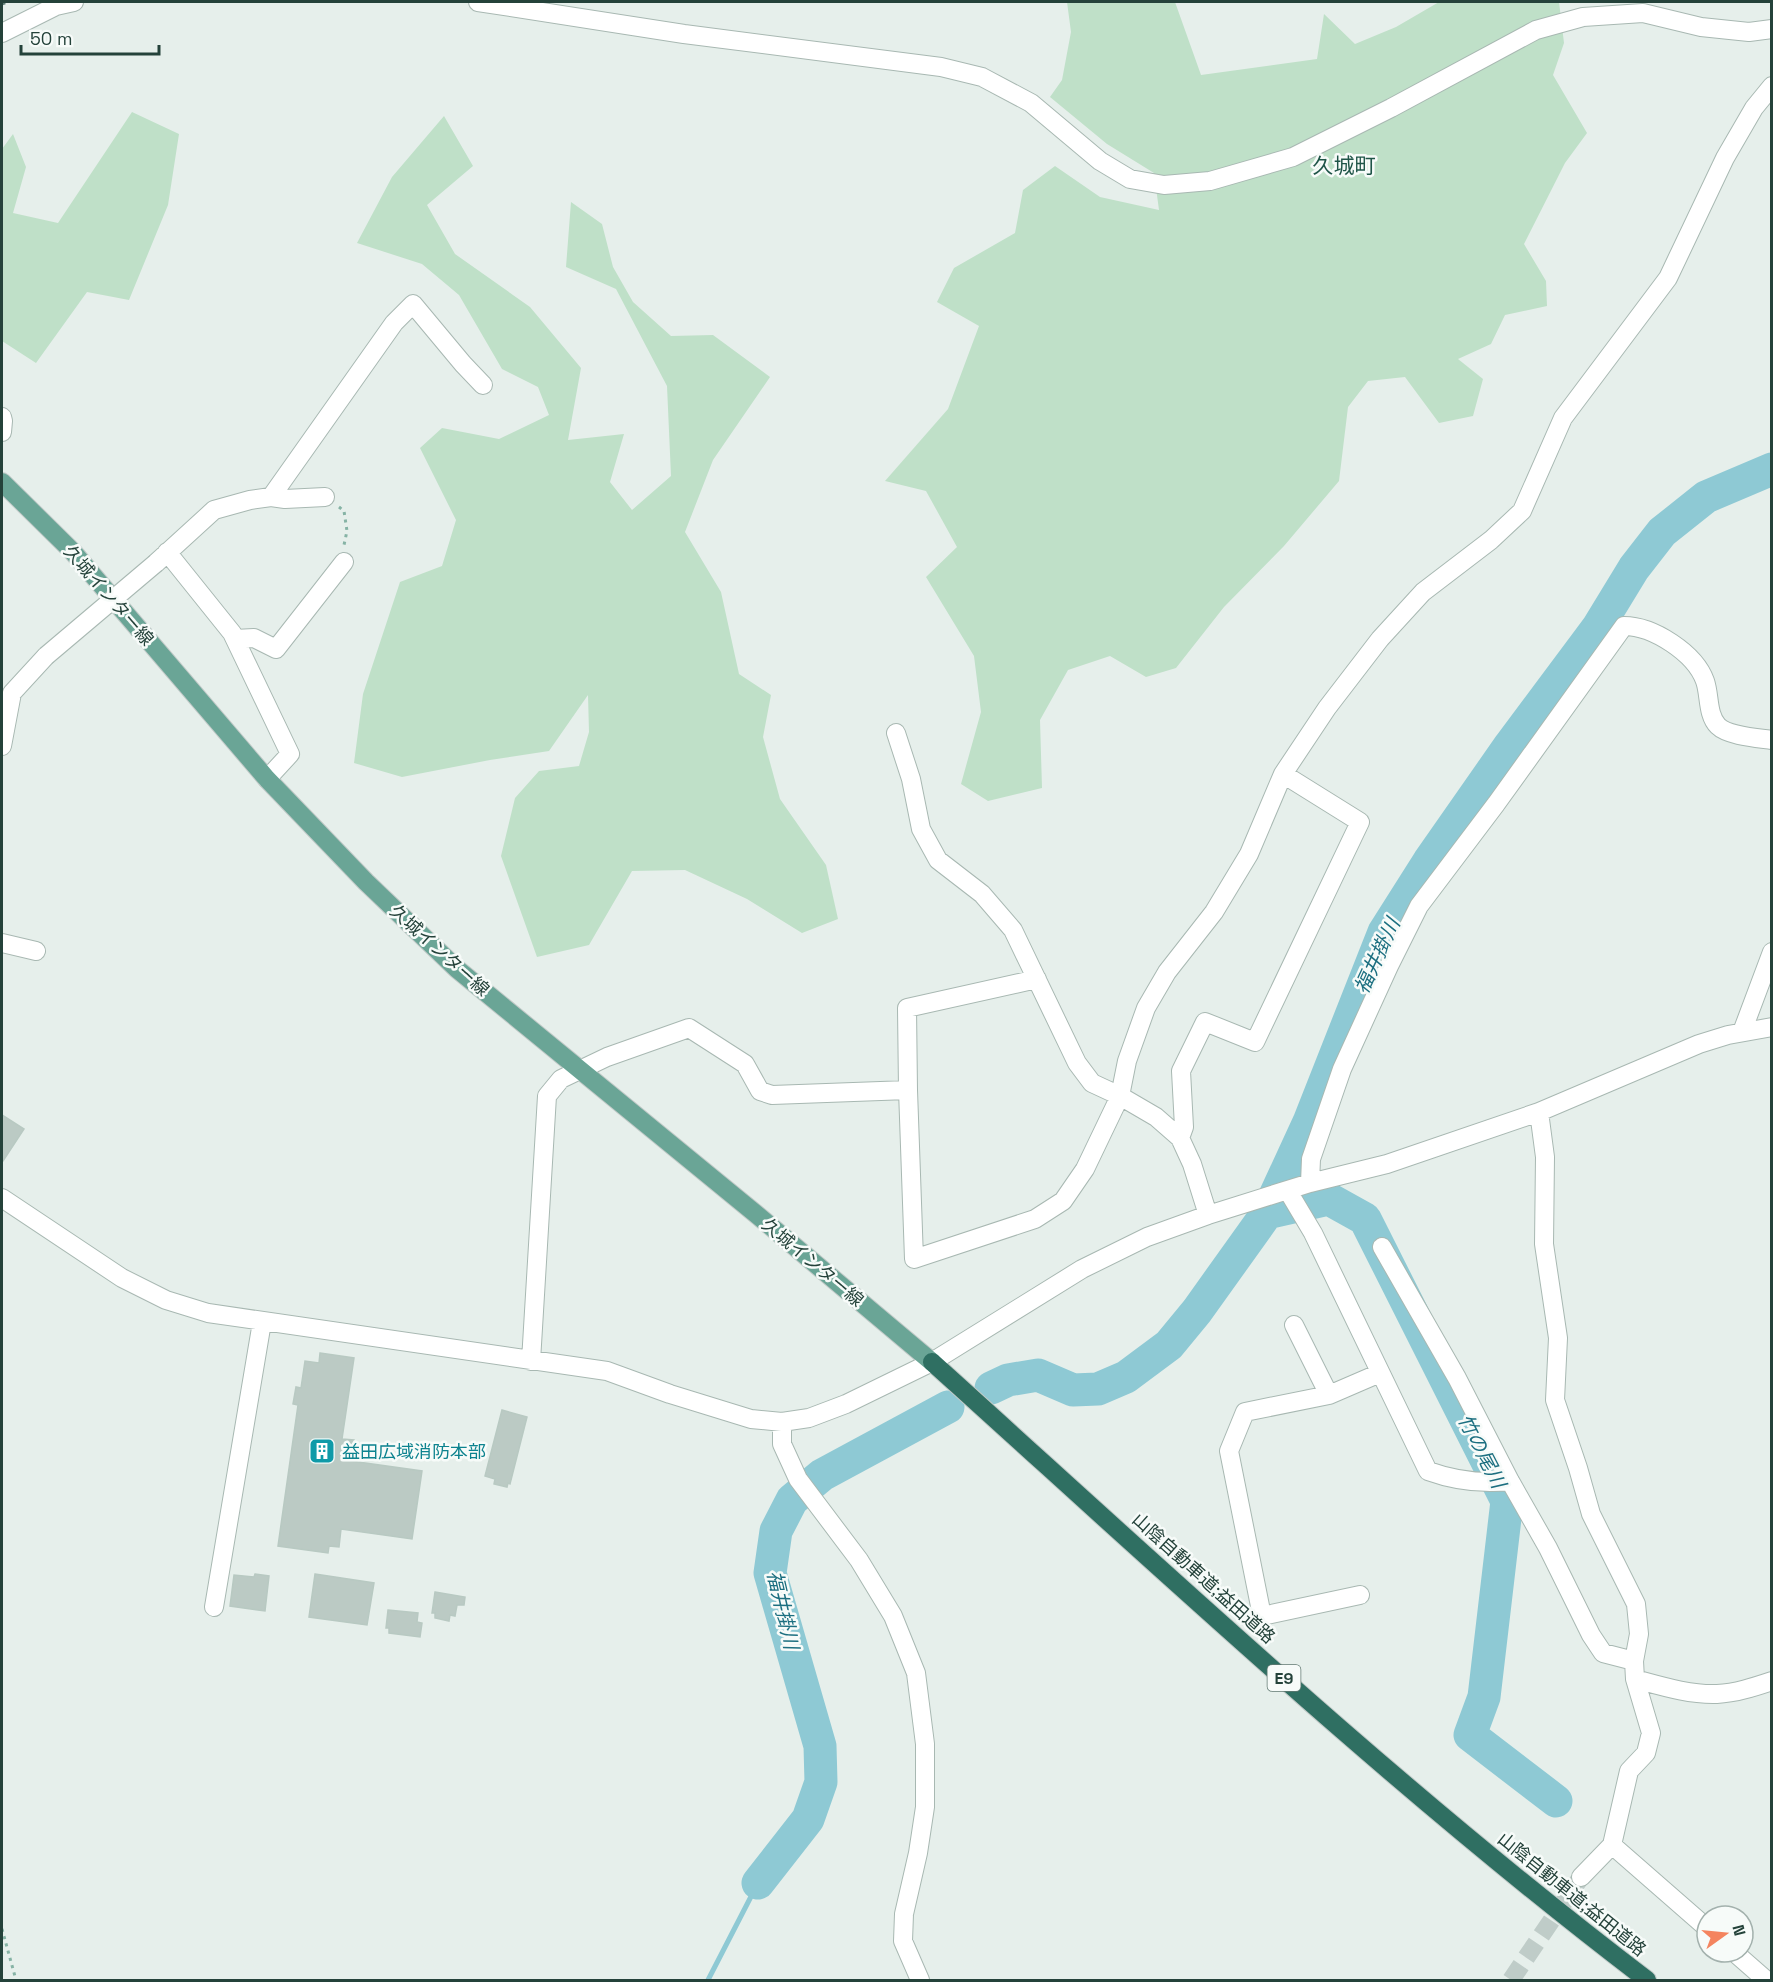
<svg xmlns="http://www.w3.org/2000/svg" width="1773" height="1982" font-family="'Space Grotesk','Noto Sans JP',sans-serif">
<rect width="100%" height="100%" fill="#e6efeb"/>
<!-- green -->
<path fill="#bfe0c8" d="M1067,2H1175L1201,75L1317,59L1324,14L1355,44L1396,27L1439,2H1559L1564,43L1553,75L1587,133L1565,163L1524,244L1546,281L1547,306L1505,315L1491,344L1458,359L1483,379L1473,416L1439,423L1405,377L1368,381L1348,407L1339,481L1284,546L1224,607L1176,668L1146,677L1110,656L1068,670L1040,720L1042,788L988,801L961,784L981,712L974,656L926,577L957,547L926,491L885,481L948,409L979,326L937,302L954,268L1015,233L1023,190L1055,166L1100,197L1159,210L1154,173L1107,144L1050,97L1062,80L1071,32Z
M132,112L179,134L168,205L129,300L87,292L36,363L2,341V149L13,134L26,167L13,213L58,223Z
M444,116L473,166L427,205L455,254L530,307L581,368L568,440L624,434L610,482L632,510L671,476L667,386L616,289L566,267L571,202L602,224L613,267L633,302L671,336L713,335L770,377L713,460L685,532L721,592L739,674L771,695L763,737L780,799L826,865L838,919L802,933L747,899L685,870L632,871L589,945L537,957L501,856L515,798L539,771L579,766L589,732L588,695L549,751L490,760L402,777L354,763L363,694L400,582L442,566L456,520L420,448L442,428L499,439L549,415L538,387L502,369L459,295L422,264L357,243L392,177Z"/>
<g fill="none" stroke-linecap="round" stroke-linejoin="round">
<!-- stream -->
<path stroke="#8ec9d4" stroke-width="5" d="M708,1980L758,1883"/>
<!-- river -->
<path stroke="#8ec9d4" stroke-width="33" d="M1267,1213L1329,1199L1365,1219L1507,1501L1484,1697L1470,1735L1556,1801
M991,1388L1008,1380L1038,1375L1073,1390L1098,1389L1126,1377L1169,1345L1197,1311L1267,1213L1309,1122L1384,932L1429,861L1510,745L1598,627L1634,568L1662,532L1706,497L1772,469
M758,1883L808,1819L821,1782L820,1746L770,1573L776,1531L792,1500L822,1475L948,1407"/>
</g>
<!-- building -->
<path fill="#bbcac4" stroke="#b8c9c2" stroke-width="1.5" d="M2,1115L24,1129L3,1161H2Z
M320,1353L354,1358L342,1439L354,1440L351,1461L422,1471L412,1539L341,1529L339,1547L329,1546L328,1553L278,1546L298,1405L293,1404L296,1387L301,1388L305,1361L319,1363Z
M502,1410L527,1417L510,1484L508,1483L507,1487L494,1484L495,1479L485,1476Z
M255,1574L269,1576L265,1611L230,1606L234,1575L254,1577Z
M315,1574L374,1583L367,1625L309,1617Z
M435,1592L465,1597L464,1605H457L455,1616L450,1615L449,1621L435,1618V1613H432Z
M388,1610L418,1613L417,1622L422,1623L420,1637L389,1633V1628H386Z"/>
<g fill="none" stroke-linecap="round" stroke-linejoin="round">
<!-- minor-tunnel -->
<path stroke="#bfccc8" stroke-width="18" stroke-dasharray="18 9" stroke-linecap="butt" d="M1511,1980L1581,1877"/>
<!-- minor casing -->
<g stroke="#a8b8b2" stroke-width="20">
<path id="minor" d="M478,2L684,34L941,67L982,77L1031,103L1100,161L1130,179L1164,185L1210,181L1293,157L1391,108L1536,30L1583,17L1643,13L1701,27L1749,32L1772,29
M2,33L56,6L74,2
M2,417L3,421L2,432
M271,497L285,499L325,497
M167,552L232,633L290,754L267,779
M156,563L214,510L250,500L271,497L394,323L413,304L463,364L483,385
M235,639L254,638L276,649L344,562
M896,733L911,779L921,829L938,860L982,894L1013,930L1077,1063L1092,1083L1120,1096L1156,1117L1180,1138L1192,1164L1208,1215
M2,746L12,693L46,656
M2,943L36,951
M1742,1032L1772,952
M908,1090L907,1008L1037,979
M1539,1112L1545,1157L1544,1244L1558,1338L1555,1400L1578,1468L1591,1514L1636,1604L1639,1634L1634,1661L1635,1679L1651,1733L1646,1753L1629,1771L1612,1845L1707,1928
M1180,1138L1184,1127L1181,1071L1205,1022L1255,1042L1360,822L1283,774
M1310,1183L1311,1159L1342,1069L1389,966L1419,906L1496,804L1624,626C1653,626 1695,653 1705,681C1710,695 1707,715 1718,726C1728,736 1758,738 1772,740
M1288,1191L1313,1233L1428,1471C1453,1480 1483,1484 1510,1481
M2,1198L122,1278L166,1300L208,1313L607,1371L670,1394L751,1419L782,1422L809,1418L846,1404L932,1362L1082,1269L1147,1237L1208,1215L1310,1183L1387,1164L1539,1112L1699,1044L1728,1035L1772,1027
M1382,1247L1457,1378L1510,1481L1548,1548L1591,1635L1603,1653L1634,1661
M1294,1325L1329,1395
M531,1361L547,1096L561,1079L607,1057L689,1028L745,1064L760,1091L772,1095L908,1090L914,1259L1035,1219L1063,1201L1085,1169L1120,1096L1127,1061L1146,1008L1167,972L1214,912L1249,854L1283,774L1327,708L1380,639L1423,592L1491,540L1522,511L1563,418L1668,278L1725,158L1754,108L1772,86
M782,1422V1444L798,1479L859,1560L893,1616L916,1673L925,1744V1807L918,1853L904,1914L903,1941L920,1980
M1360,1595L1262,1616L1229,1451L1245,1412L1329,1395L1380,1373
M214,1607L262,1322
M1635,1679C1661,1686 1690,1695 1717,1694C1736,1693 1754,1687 1772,1681
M1581,1877L1612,1845
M1734,1952L1766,1980"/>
</g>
<!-- major casing -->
<g stroke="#c2cac8" stroke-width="20">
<path id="major" d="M2,482L73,552L267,779L366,882L457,969L756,1214L932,1362"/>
</g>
<!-- highway casing -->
<g stroke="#c2cac8" stroke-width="20">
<path id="highway" d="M932,1362C1166,1573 1396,1789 1647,1980"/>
</g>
<!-- path -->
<path stroke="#86b3a5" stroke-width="3" stroke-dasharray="3 4.5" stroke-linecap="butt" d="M339,507L344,511L347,531L344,545
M2,1929L16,1980"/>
<!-- minor -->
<use href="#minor" stroke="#fff" stroke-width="18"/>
<!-- major -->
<use href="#major" stroke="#6aa596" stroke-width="18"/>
<!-- highway -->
<use href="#highway" stroke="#2f6f62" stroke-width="18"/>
<!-- rail -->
<path stroke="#5f7d75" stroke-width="4.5" stroke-dasharray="12 6" stroke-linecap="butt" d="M2,3L5,2"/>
<!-- minor-bridge casing -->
<g stroke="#a8b8b2" stroke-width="20" stroke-linecap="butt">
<path id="minor-bridge" d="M46,656L156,563"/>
</g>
<!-- minor-bridge -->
<use href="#minor-bridge" stroke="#fff" stroke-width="18"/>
</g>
<!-- icons -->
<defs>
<g id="building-square" transform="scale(1.35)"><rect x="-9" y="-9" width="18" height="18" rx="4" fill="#0f9aa8" stroke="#f7fbf9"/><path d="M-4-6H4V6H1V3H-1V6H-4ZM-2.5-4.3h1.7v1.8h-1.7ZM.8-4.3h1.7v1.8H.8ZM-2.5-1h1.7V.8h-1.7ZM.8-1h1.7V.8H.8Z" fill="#fff"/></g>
</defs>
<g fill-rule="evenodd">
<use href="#building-square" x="322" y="1451"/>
</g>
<g text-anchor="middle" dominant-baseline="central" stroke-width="5" stroke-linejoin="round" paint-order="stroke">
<!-- shield labels -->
<rect fill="#f7fbf9" stroke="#637a73" stroke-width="1.5" x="1267.5" y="1665" width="33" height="26" rx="4.5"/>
<g font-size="16" font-weight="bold" fill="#24423a">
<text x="1284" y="1678">E9</text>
</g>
<!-- street labels -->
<g font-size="18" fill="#24423a" stroke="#f7fbf9">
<text transform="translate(109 595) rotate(49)">久城インター線</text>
<text transform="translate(440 950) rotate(42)">久城インター線</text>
<text transform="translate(813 1262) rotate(40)">久城インター線</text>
<text transform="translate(1204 1578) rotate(42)">山陰自動車道;益田道路</text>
<text transform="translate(1572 1894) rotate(39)">山陰自動車道;益田道路</text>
</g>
<!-- culture labels -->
<g font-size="18" fill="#0d838f" stroke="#f7fbf9" text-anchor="start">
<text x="342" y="1451">益田広域消防本部</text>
</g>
<!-- water labels -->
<g font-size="20" font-style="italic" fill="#1c6f80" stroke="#f7fbf9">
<text transform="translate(1377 956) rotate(-65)">福井掛川</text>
<text transform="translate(1482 1451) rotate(63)">竹の尾川</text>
<text transform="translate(783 1610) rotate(77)">福井掛川</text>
</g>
<!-- quarter labels -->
<g font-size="21" fill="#1f5548" stroke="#f7fbf9">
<text x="1344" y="165">久城町</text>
</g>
</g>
<!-- border -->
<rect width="1773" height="1982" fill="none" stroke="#24423a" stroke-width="6"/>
<!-- north arrow -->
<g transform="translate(1725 1934) rotate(75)"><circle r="28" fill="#f7fbf9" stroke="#a3b1ad" stroke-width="1.5"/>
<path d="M0-4.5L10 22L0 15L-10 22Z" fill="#f4845f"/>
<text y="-9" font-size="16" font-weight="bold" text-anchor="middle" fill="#24423a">N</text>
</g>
<!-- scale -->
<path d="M21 45v9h138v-9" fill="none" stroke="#24423a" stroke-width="3"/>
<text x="30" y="45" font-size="18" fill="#24423a" stroke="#f7fbf9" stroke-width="4.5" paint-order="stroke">50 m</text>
</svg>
